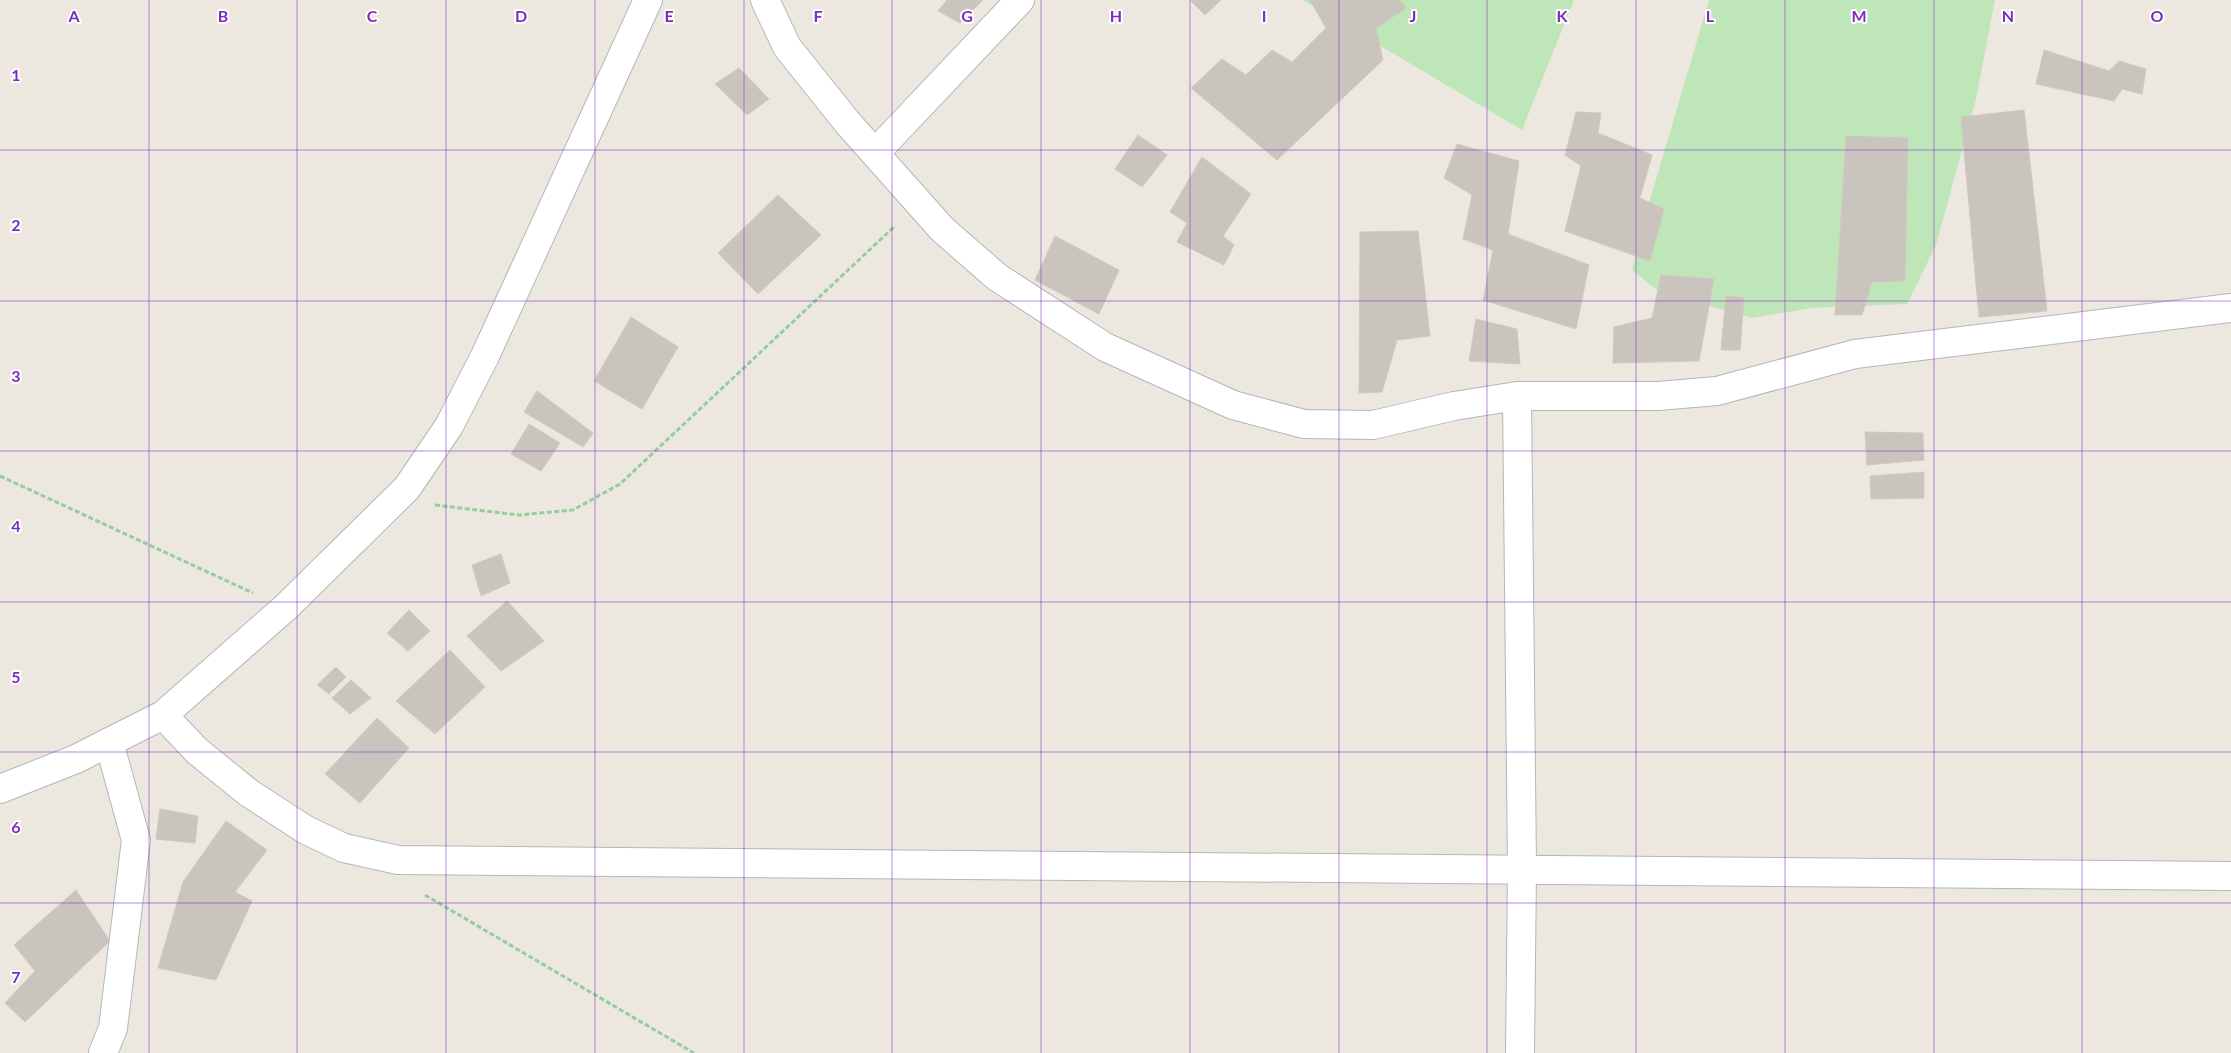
<svg xmlns="http://www.w3.org/2000/svg" width="2231" height="1053" font-family="Lato,sans-serif">
<rect width="100%" height="100%" fill="#ece8df"/>
<!-- green -->
<path fill="#bfe6b9" d="M1303,0H1574L1522,130Z
M1709,0H1995L1976,99L1936,245L1907,304L1812,308L1752,318L1658,291L1632,270L1642,227Z"/>
<!-- building -->
<path fill="#c9c5be" stroke="#d1c9bd" d="M947,0H983L960,23L938,11Z
M1190,0H1221L1205,15Z
M1310,0H1400L1406,8L1376,28L1383,60L1277,160L1191,88L1222,59L1246,75L1272,50L1292,62L1326,28Z
M2044,50L2109,71L2119,61L2146,69L2142,94L2122,89L2114,101L2036,84Z
M739,68L769,99L747,115L715,84Z
M2024,110L2047,311L1979,317L1961,117Z
M1576,112L1601,113L1598,133L1652,155L1640,198L1664,209L1650,261L1565,231L1581,166L1565,155Z
M1138,135L1167,155L1142,187L1115,169Z
M1846,136L1908,138L1905,281L1872,282L1862,315H1835Z
M1457,144L1519,161L1508,234L1589,265L1576,329L1483,300L1493,250L1463,239L1472,195L1444,178Z
M1202,157L1251,194L1223,236L1234,245L1224,265L1177,242L1187,223L1170,212Z
M778,195L821,235L758,294L718,253Z
M1418,231L1430,336L1397,340L1382,392L1359,393L1360,232Z
M1055,236L1119,270L1099,314L1035,280Z
M1661,275L1714,279L1699,361L1613,363L1614,327L1652,318Z
M1726,296L1744,298L1740,350H1721Z
M631,317L678,347L642,409L594,381Z
M1476,319L1517,329L1520,364L1469,361Z
M537,391L593,433L583,447L524,412Z
M529,424L560,443L541,471L511,454Z
M1865,432L1923,433L1924,460L1867,465Z
M1924,472V498L1871,499L1870,476Z
M501,554L510,583L481,596L472,565Z
M507,601L544,641L501,671L467,636Z
M409,610L430,631L408,651L387,633Z
M450,650L485,687L435,734L396,701Z
M336,667L346,677L329,694L317,685Z
M351,680L371,698L350,714L332,698Z
M377,718L409,748L360,803L325,774Z
M160,809L198,816L195,843L156,839Z
M226,821L267,850L235,892L252,901L216,980L158,968L183,882Z
M76,890L110,941L25,1022L5,1003L35,971L14,945Z"/>
<g fill="none" stroke-linecap="round" stroke-linejoin="round">
<!-- minor casing -->
<g stroke="#b2b7bb" stroke-width="30">
<path id="minor" d="M765,0L787,47L847,122L942,229L997,277L1105,347L1233,405L1304,424L1373,425L1454,406L1517,396H1658L1717,391L1855,354L2231,308
M875,153L1020,0
M1517,396L1522,869L1520,1053
M163,715L197,751L249,793L306,830L344,848L398,860L2231,876
M0,789L76,759L163,715L285,608L407,488L449,426L485,356L648,0
M103,1053L113,1028L136,840L109,742"/>
</g>
<!-- path -->
<path stroke="#95cd9d" stroke-width="3" stroke-dasharray="5 2.5" stroke-linecap="butt" d="M0,476L253,593
M435,505L519,515L573,510L620,484L895,226
M425,895L694,1053"/>
<!-- minor -->
<use href="#minor" stroke="#fff" stroke-width="28"/>
</g>
<!-- grid -->
<path fill="none" stroke="#7b2cbf" stroke-width="1" stroke-opacity="0.55" d="M149,0V1053M297,0V1053M446,0V1053M595,0V1053M744,0V1053M892,0V1053M1041,0V1053M1190,0V1053M1339,0V1053M1487,0V1053M1636,0V1053M1785,0V1053M1934,0V1053M2082,0V1053M0,150H2231M0,301H2231M0,451H2231M0,602H2231M0,752H2231M0,903H2231"/>
<g font-size="16" text-anchor="middle" font-weight="bold" fill="#7b2cbf" stroke="#fff" stroke-width="4" stroke-linejoin="round" paint-order="stroke">
<text x="74" y="22">A</text>
<text x="223" y="22">B</text>
<text x="372" y="22">C</text>
<text x="521" y="22">D</text>
<text x="669" y="22">E</text>
<text x="818" y="22">F</text>
<text x="967" y="22">G</text>
<text x="1116" y="22">H</text>
<text x="1264" y="22">I</text>
<text x="1413" y="22">J</text>
<text x="1562" y="22">K</text>
<text x="1710" y="22">L</text>
<text x="1859" y="22">M</text>
<text x="2008" y="22">N</text>
<text x="2157" y="22">O</text>
<text x="16" y="81">1</text>
<text x="16" y="231">2</text>
<text x="16" y="382">3</text>
<text x="16" y="532">4</text>
<text x="16" y="683">5</text>
<text x="16" y="833">6</text>
<text x="16" y="983">7</text>
</g>
</svg>
